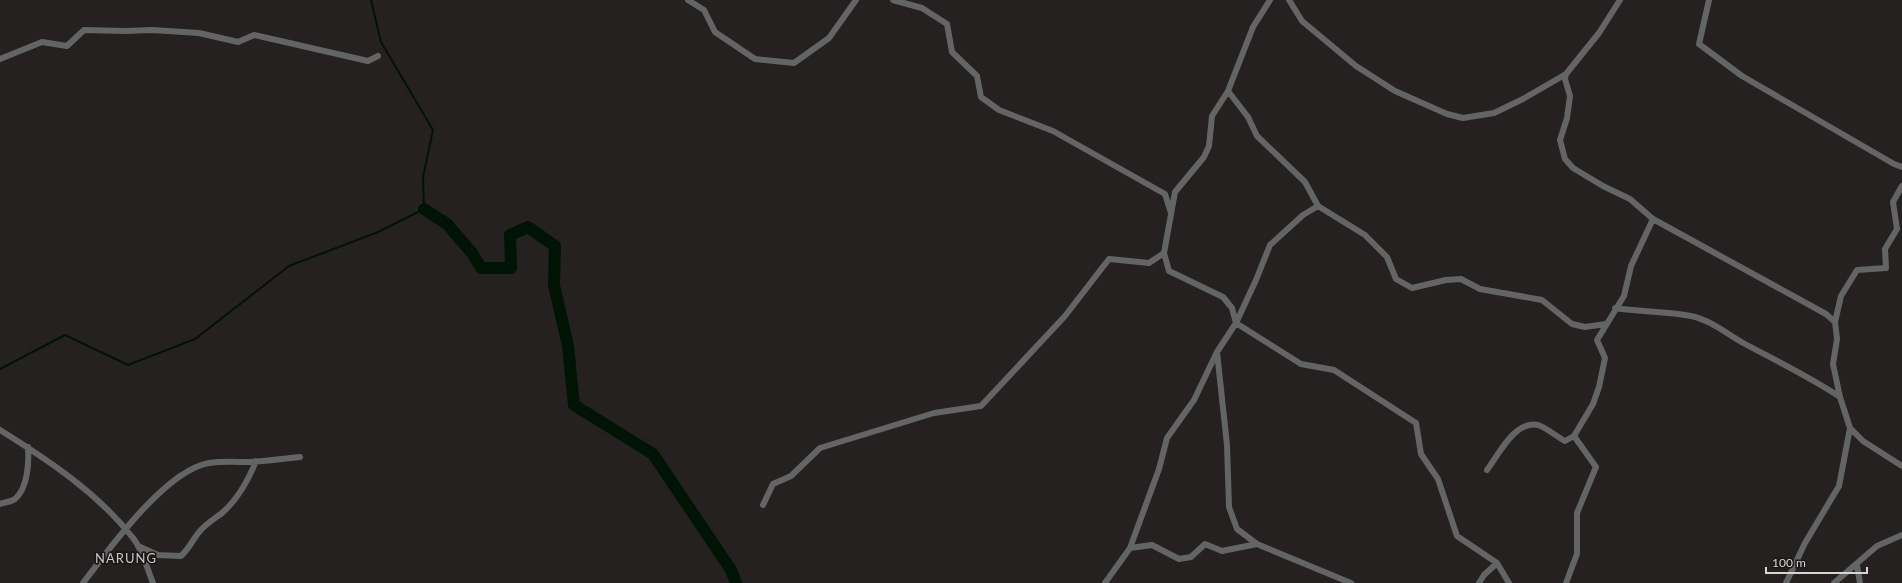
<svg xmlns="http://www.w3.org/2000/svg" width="1902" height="583" font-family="Lato,sans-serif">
<rect width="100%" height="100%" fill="#252121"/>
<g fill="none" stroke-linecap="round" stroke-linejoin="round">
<!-- stream -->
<path stroke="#001405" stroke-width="2" d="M0,369L65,335L128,365L195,339L289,266L378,232L424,209L423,177L433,130L381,42L371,0"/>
<!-- river -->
<path stroke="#001405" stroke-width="12" d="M424,209L447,224L472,253L481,268H511L510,235L528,227L555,246L554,285L568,346L574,405L653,454L731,570L736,583"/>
<!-- street -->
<path stroke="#636564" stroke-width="6" d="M688,0L704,10L715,32L755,59L794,63L829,38L856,0
M893,0L922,8L947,24L952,52L977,76L981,97L999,110L1053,131L1165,194L1171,213
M1289,0L1302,21L1356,66L1395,91L1447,114L1463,118L1494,113L1523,99L1566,74L1599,33L1620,0
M1709,0L1699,44L1742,76L1894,164L1902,167
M0,59L42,42L67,46L84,30L126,31L152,30L199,33L238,42L254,35L368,61L378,56
M1566,74L1565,79L1570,96L1567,118L1560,140L1565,159L1573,168L1603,186L1630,199L1653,219L1826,314L1835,322L1837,339L1833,364L1840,397L1850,428L1863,441L1902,466
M1228,91L1248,117L1257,136L1305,182L1318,206L1365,235L1387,257L1396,279L1412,288L1446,280L1461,279L1480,289L1542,300L1572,324L1585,327L1606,324
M1318,206L1303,215L1270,245L1256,280L1236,323L1301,364L1334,370L1416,423L1421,454L1438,479L1457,536L1497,563L1509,583
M1615,308C1640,312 1666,311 1691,316C1711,320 1727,334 1745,344C1777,361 1810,377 1840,397
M1835,322L1841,296L1857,270L1886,268L1885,249L1897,229L1893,202L1902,186
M1217,352L1227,445L1229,507L1237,529L1257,544L1351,583
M0,430C48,460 98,493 133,538C143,550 147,569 153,583
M1487,470C1499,454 1515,420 1538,425C1547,428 1557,437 1565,441L1574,436L1593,404L1599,387L1605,358L1597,340L1624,296L1631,266L1653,219
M0,504C5,502 11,502 15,499C28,488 29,462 28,447
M763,505L773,484L791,476L820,448L934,413L981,406L1065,316L1109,259L1149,263L1164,253
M138,546L158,555L181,556C189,549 193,539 200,531C206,524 214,519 222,513C238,499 248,481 256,461
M1130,548L1152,545L1179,559L1191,557L1205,544L1222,551L1257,544
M1857,565L1860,583
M83,583C109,549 166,470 209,463C222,461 236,462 249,462C266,461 283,459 300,457
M1105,583L1130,548L1159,469L1167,438L1194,400L1217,352L1236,323L1232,308L1223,297L1169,271L1164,253L1175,192L1204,157L1209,146L1212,116L1228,91L1253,27L1270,0
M1479,583L1484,575L1497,563
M1566,583L1577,554V513L1596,467L1574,436
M1786,583L1805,543L1839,486L1850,428
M1834,583L1877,546L1902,535"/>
</g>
<g text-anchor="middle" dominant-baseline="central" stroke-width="3.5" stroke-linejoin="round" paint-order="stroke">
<!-- quarter labels -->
<g font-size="13" letter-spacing="1" fill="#cbc5c5" stroke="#1c1717">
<text x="126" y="558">NARUNG</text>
</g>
</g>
<!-- scale -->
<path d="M1766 567v6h101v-6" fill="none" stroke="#d7d4d4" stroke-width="2"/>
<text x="1772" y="567" font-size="12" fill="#d7d4d4" stroke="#1c1717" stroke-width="3" paint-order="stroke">100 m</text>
</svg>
